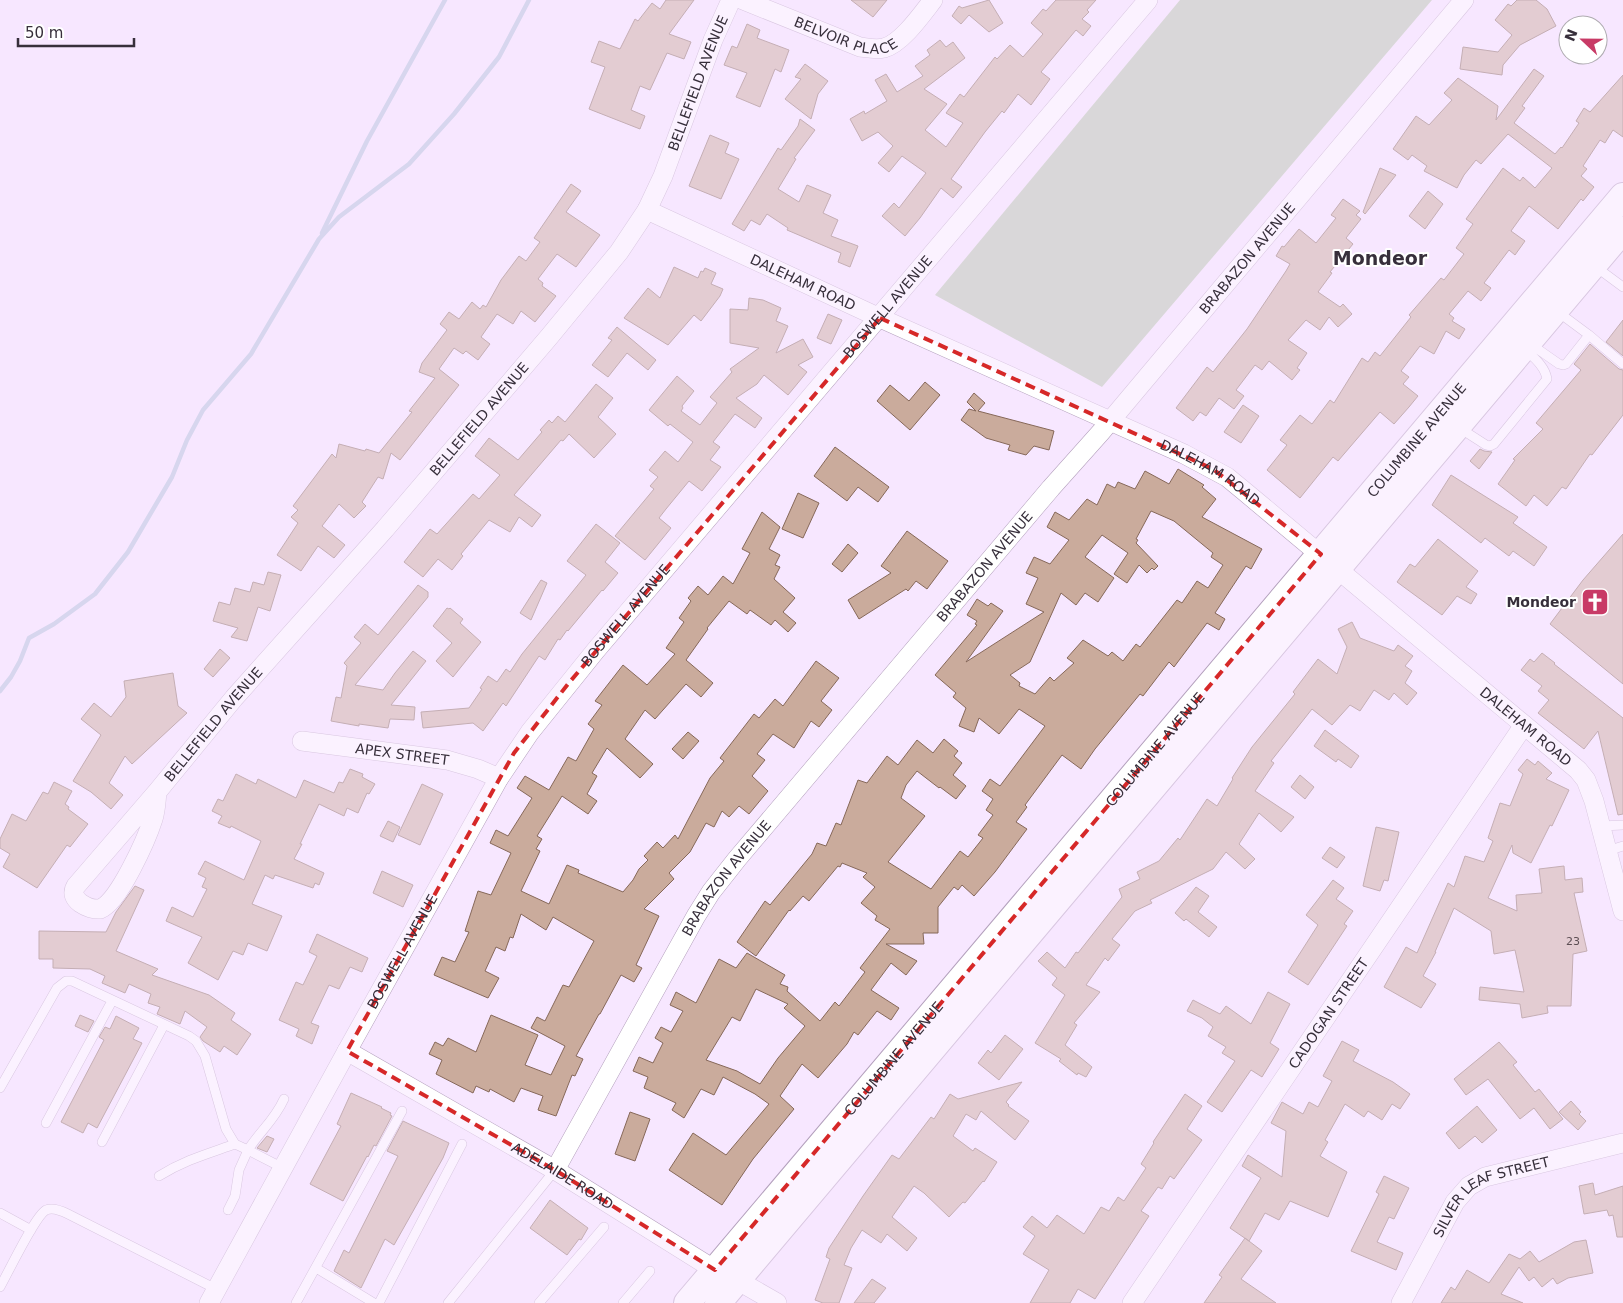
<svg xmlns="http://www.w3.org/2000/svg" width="1623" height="1303" font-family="'DejaVu Sans',sans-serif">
<rect width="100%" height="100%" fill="#f7e7ff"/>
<!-- green -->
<path fill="#b3c4aa" d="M1180,0H1432L1102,387L935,295Z"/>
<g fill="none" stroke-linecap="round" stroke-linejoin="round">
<!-- stream -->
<path stroke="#afc0da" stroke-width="4.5" d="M322,233L367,141L445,0
M0,691L11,677L20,661L29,638L54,624L95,594L128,552L172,477L187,440L203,410L251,354L319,239L339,217L409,164L454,114L499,57L529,0"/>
</g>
<!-- building -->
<path fill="#caab9c" stroke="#866859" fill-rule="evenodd" d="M666,0H694L669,34L691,42L684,59L667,53L650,90L640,86L631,110L645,116L640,129L589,109L605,67L591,62L599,41L620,49L635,19L638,21L652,3L660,9Z
M851,0H887L873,17Z
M989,0L1003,23L989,32L969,15L961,24L952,16L959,6L962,8Z
M1056,0H1096L1087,10L1089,12L1082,19L1091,26L1083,36L1076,30L1041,72L1050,79L1031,105L1018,94L1004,113L1002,111L985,132L951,179L962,187L953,198L941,188L920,218L905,236L882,216L894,203L899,208L926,173L902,156L889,172L878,163L893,146L878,132L862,141L850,119L864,111L865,114L887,101L875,80L886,74L897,92L923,76L915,66L930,55L927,50L940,40L946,47L953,42L965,58L924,89L947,104L925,130L946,147L963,123L946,113L960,94L964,97L995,57L997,59L1010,45L1023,57L1043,34L1031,23L1043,9L1046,11Z
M1517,0H1536L1547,9L1556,26L1520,45L1503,65L1502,75L1460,69L1463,47L1498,52L1512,35L1495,20L1508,4L1511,6Z
M747,24L760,30L757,38L789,50L781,72L775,69L760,107L736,97L747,73L724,65L732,46L737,48Z
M805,64L828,81L818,94L811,119L785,99L801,79L795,77Z
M1534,69L1544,76L1522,106L1525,108L1514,123L1555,154L1561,147L1562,148L1579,123L1576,121L1584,108L1590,112L1623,75V137L1613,130L1605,143L1600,140L1583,166L1587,169L1581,176L1594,187L1583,201L1581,199L1558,229L1529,206L1511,231L1525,241L1515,255L1509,250L1484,283L1491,288L1481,301L1468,291L1449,314L1454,318L1452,321L1465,329L1459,339L1446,331L1434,354L1420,346L1401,371L1409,377L1403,384L1418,396L1409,407L1394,424L1380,412L1338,461L1333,457L1300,498L1267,470L1287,445L1280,440L1300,415L1312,424L1330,400L1334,403L1362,358L1368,362L1375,352L1380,356L1411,317L1409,315L1441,278L1444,280L1464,254L1456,248L1473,224L1466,219L1503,168L1520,181L1523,177L1535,188L1552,168L1508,134L1481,164L1476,160L1464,175L1457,188L1424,171L1427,166L1412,155L1408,160L1393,149L1416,116L1429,125L1452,100L1444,93L1458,78L1498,106L1496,120Z
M800,119L815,130L794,158L796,159L778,189L799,202L807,185L831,195L823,213L838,220L831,236L858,246L850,267L838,262L841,253L787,230L788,228L767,214L760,225L751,220L744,231L732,224L778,148L781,150L798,126Z
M710,135L729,143L725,153L739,159L721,199L689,186Z
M1380,168L1396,175L1365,214L1363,212Z
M571,184L581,191L566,212L600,235L576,267L557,254L538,279L543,283L542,286L556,296L535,322L521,311L513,324L497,314L481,337L490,344L478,360L466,351L463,354L454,348L439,369L459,385L400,460L391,453L383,479L378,477L362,502L366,506L354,518L339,504L322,526L345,545L334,558L318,546L301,571L277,555L298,523L291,517L298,510L293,506L332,454L336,458L339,444L365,451L366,449L379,453L412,412L409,411L435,378L419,372L422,363L447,330L440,324L449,312L459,319L472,302L480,309L483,305L486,307L501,280L519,256L526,261L540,242L534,238Z
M1428,191L1443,204L1425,229L1409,216Z
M1343,199L1360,211L1356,215L1361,219L1346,238L1353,244L1330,272L1332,273L1318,292L1340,307L1343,304L1352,314L1338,327L1329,317L1320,330L1306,320L1288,340L1307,353L1297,368L1300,370L1292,380L1269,361L1262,370L1255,365L1236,390L1244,396L1234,409L1219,398L1206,416L1200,412L1193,421L1176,408L1207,367L1213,372L1247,329L1286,271L1290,264L1276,256L1282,246L1284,247L1299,229L1316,243L1336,218L1331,215Z
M674,267L698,278L701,271L703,272L705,268L716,273L711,284L723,289L720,296L701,321L694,315L668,345L624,318L648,288L660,298Z
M749,298L763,300L781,308L776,321L788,326L776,353L803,339L813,357L798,365L807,372L788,395L764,375L757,384L736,398L762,418L755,428L735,414L713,442L720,447L710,460L721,467L702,491L689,481L666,509L659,518L671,528L645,560L615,536L654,489L650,486L658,477L649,470L665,451L678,462L693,442L670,424L668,426L649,410L677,376L694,391L682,406L683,408L681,411L700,425L717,403L710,397L732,372L730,369L759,348L730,343V309L748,310Z
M828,314L842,320L831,344L817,338Z
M1623,320V356L1606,342Z
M617,327L656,360L648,370L627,353L608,377L592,365L612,340L608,338Z
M1590,344L1619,369L1623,370V415L1592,455L1590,454L1566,489L1562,487L1547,506L1534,495L1526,506L1498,484L1515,460L1513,459L1543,429L1536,423L1581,370L1574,364Z
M925,382L940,395L910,430L877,401L890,385L909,401Z
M596,384L613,398L598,417L616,434L594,458L569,434L563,441L561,440L514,495L541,515L532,527L519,517L510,532L489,520L461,554L463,556L452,570L438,559L423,577L404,562L430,529L437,534L473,494L479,499L500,475L475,456L489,438L518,460L542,432L540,430L549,420L552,423L558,416L565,422Z
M974,393L985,403L978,411L1054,431L1049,450L1034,446L1026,455L1008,450L1010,445L986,438L961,420L969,409L976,411L967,402Z
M1243,405L1259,416L1241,443L1224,432Z
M835,447L889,487L878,502L858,487L847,501L814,476Z
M1480,449L1484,451L1492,452L1479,469L1470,461Z
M1178,469L1204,485L1202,487L1216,499L1202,517L1262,549L1251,569L1246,566L1215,613L1225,619L1219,630L1207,623L1174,667L1169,662L1143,696L1140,694L1095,749L1081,769L1062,755L1025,805L1027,807L1016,822L1027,829L995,872L974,896L962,885L958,890L954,887L938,907V933H923L924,944H886L917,961L906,975L891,963L871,990L899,1008L891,1020L877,1011L858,1035L854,1032L847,1044L818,1078L802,1064L780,1096L794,1109L753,1159L722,1205L669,1170L693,1133L726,1155L769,1104L755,1094L723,1077L714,1095L701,1089L684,1118L672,1110L676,1103L644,1088L648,1077L633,1071L639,1057L653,1063L663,1043L655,1038L661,1027L671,1032L683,1011L670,1005L676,992L696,1003L719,959L736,968L747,953L785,975L780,984L788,987L787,991L820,1021L835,1002L839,1006L865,972L860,968L890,929L875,920L877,916L861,903L875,887L863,877L867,873L842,863L840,867L838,866L809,901L803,896L790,911L789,910L756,956L737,942L765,901L770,905L812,854L817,843L826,846L836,823L841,825L858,780L867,783L887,756L898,765L917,740L933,753L944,739L958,751L954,756L962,763L953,775L966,786L956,799L940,787L939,788L917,771L906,785L901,798L925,816L888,862L931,889L960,851L968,857L983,838L978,835L993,815L986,810L993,799L982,791L990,779L1000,786L1045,726L1019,709L999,734L979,718L974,732L959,726L966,708L953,697L956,693L935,675L977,625L975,624L977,621L967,615L977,599L988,606L991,603L1003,611L966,662L1044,612L1026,604L1038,578L1026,573L1034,557L1050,564L1069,540L1047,527L1055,512L1069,520L1087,499L1097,505L1107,484L1115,488L1118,482L1135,489L1145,471L1169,484ZM1151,511L1174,521L1213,553L1211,557L1223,565L1208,588L1197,581L1182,603L1177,600L1140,647L1136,644L1123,661L1112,652L1108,656L1083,640L1067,658L1074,663L1054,681L1050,677L1035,694L1019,686L1020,683L1010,675L1030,662L1061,593L1076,605L1085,593L1098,602L1114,578L1085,557L1102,535L1128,553L1114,574L1127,583L1139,565L1147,573L1152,568L1154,570L1158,566L1136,543L1138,540L1136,539ZM756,989L788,1004L784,1008L805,1026L778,1058L760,1084L737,1071L706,1060L732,1017L740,1021Z
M1451,475L1518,517L1513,523L1547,547L1534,566L1513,551L1509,556L1485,538L1481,543L1432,505Z
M798,493L819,503L803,538L782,529Z
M762,512L780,527L769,549L780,555L775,565L780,567L774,579L795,598L783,612L796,623L788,632L775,620L771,625L750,610L747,614L729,601L707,628L708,629L686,660L713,683L701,697L686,684L655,719L645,710L625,739L653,764L640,778L607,748L592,773L597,776L587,794L597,801L588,814L562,796L537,836L542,839L536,849L540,851L521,891L549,904L567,865L579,870L578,873L623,892L633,880L639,869L648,860L644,856L657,842L663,848L675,835L678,839L710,778L724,761L720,758L754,714L759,718L775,699L783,706L816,661L839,678L821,701L832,710L819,727L811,721L794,748L773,734L757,754L765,760L752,776L768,791L749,814L739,806L729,817L722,811L714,827L706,823L690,852L669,873L674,879L644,909L659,916L636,965L642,968L634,982L621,975L600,1014H599L576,1056L583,1059L575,1076L572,1075L556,1116L538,1110L543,1096L521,1088L514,1102L490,1089L489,1092L476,1086L473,1093L436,1074L442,1060L429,1054L435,1042L443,1046L448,1038L476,1052L491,1015L538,1035L525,1065L551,1075L565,1046L531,1028L537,1017L545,1021L563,985L569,987L594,941L553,917L546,930L521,914L513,938L510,937L505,951L496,947L485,971L499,978L488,998L434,975L442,957L455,962L469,932L465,931L478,891L491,895L511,853L490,843L496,830L508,836L532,798L517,788L525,776L549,790L568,757L576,761L594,729L588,724L602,705L595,701L623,665L647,685L675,654L666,648L684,622L679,618L691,601L688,598L698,586L708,595L723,576L733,584L750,553L742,549Z
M596,524L620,543L605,562L618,573L603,591L602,590L568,631L567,630L560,640L558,639L545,660L539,656L506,706L503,703L483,731L473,723L423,728L421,712L469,708L482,689L480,688L488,676L497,682L506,669L510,672L522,654L586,575L567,561Z
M907,531L948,561L927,589L916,581L908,591L906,589L859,619L848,600L891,573L881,566Z
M1623,534V684L1550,624L1583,580Z
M1438,539L1478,571L1466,587L1477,594L1471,604L1457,596L1442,615L1397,582L1410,564L1415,567Z
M848,544L858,553L842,572L832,564Z
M268,572L281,575L270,611L258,607L247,641L231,637L238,628L213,621L219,602L230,605L235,588L250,592L253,582L264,585Z
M541,580L547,583L531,620L520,613Z
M418,585L428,592V597L355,685L383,690L395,673L413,651L426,661L391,705L415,707L414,720L390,719L388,728L359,724V726L331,721L336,697L341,698L347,666L344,663L361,643L354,637L365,624L378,635Z
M447,608L449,609L450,608L463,619L460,623L481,642L453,677L436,661L452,643L433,626Z
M1352,622L1360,638L1394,651L1398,645L1413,656L1405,666L1412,671L1405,683L1417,693L1407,705L1394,693L1389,700L1374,690L1360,711L1350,705L1332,725L1312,709L1271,761L1274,763L1255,791L1294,817L1281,832L1259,813L1239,844L1255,859L1245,869L1226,852L1213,869L1150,900L1152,903L1135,911L1112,939L1120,945L1108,961L1105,958L1086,985L1100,992L1074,1023L1077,1025L1065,1045L1092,1067L1086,1077L1078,1073L1077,1075L1059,1061L1061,1059L1035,1043L1065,995L1052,985L1057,978L1038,961L1047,952L1065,968L1076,952L1078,953L1122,897L1119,889L1140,879L1137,872L1159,861L1178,838L1180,840L1207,799L1217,806L1233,779L1232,778L1252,747L1295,694L1293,692L1318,659L1337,674L1347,647L1338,629Z
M220,649L230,658L213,677L204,669Z
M1542,653L1555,663L1554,664L1623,718V814L1618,815L1598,731L1584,749L1538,713L1549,700L1538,691L1542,686L1521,670L1530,659L1534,662Z
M173,673L178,706L187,713L132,764L125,756L109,783L123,795L111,809L91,792L73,781L101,735L81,719L94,703L111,717L126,697L124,681Z
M1325,730L1359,756L1351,768L1338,759L1336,762L1314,746Z
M688,732L699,741L683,759L672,749Z
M1527,759L1535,765L1538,761L1552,773L1546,779L1569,790L1552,826L1550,825L1531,863L1513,853L1512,845L1488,898L1517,911L1516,895L1542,893L1539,869L1564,866L1565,880L1582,878L1583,892L1574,893L1587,951L1573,954L1571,1006H1547L1548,1013L1522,1018L1520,1004L1479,1000L1480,987L1524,992L1515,950L1494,954L1491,931L1454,908L1435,952H1436L1423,976L1436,984L1421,1008L1384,987L1406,947L1417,953L1448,883L1454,887L1465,856L1484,862L1493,841L1488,838L1500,803L1510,806L1523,774L1518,770Z
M350,769L363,774L362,777L375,784L369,794L367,793L358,813L347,808L344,816L319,804L300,844H302L294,859L324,873L319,885L315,883L313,888L275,875L273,879L265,875L252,904L282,916L267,951L248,943L243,955L233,951L218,980L188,963L202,937L166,921L172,907L193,917L207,889L202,887L206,878L198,874L205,861L244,880L261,841L231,826L230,828L218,823L222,816L212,811L218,799L223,801L236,774L256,784L258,779L296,798L304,780L334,793L339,782L343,783Z
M1300,775L1314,787L1305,799L1291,787Z
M54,782L72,791L65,804L69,807L68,809L88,824L70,847L67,845L37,888L3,867L10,854L0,848V839L12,814L26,821L43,792L48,794Z
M422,784L443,794L420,845L398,835Z
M388,821L400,827L393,842L380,836Z
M1376,827L1399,832L1388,881L1384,880L1380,891L1363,886Z
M1330,847L1345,857L1337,868L1322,858Z
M382,871L413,885L403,907L373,893Z
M1333,880L1344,888L1336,899L1353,911L1344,924L1347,926L1308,985L1288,972L1318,925L1306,915Z
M135,886L144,890L116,951L158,969L152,975L209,995L235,1013L231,1020L251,1034L237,1055L224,1046L220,1052L203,1041L200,1037L207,1027L185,1011L180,1024L157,1014L160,1007L148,1003L151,994L129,984L125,993L102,983L105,976L90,969L53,968V959H39V931L106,932L116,912Z
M1196,887L1209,896L1198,912L1217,927L1209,937L1186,919L1184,921L1175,913Z
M317,934L368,958L362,972L350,967L339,989L329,985L311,1023L319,1026L312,1044L296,1036L299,1029L279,1020L296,982L303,985L317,956L309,952Z
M1268,992L1290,1004L1270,1043L1279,1049L1262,1077L1251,1070L1222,1112L1207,1102L1235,1061L1222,1053L1226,1047L1208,1036L1213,1027L1202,1018L1187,1011L1193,1000L1220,1014L1226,1006L1251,1024Z
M80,1015L94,1021L88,1032L75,1026Z
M116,1016L139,1028L133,1039L142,1043L97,1128L88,1123L83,1133L61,1122L104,1040L99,1037L105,1027L110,1029Z
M1005,1035L1023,1049L999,1080L978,1063L988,1050L991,1053Z
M1342,1041L1359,1050L1353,1061L1393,1082L1410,1094L1400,1109L1392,1104L1382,1120L1368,1111L1364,1117L1345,1104L1325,1140L1328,1142L1320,1156L1347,1172L1328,1217L1290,1201L1279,1220L1265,1213L1249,1241L1230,1228L1261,1178L1242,1166L1248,1155L1282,1177L1286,1131L1271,1123L1282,1102L1303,1114L1309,1102L1318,1107L1332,1081L1323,1076Z
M1499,1042L1517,1062L1513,1065L1535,1092L1539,1089L1563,1119L1550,1129L1534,1108L1520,1119L1488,1079L1466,1095L1454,1079Z
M1022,1082L1006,1102L1009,1105L1008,1106L1029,1121L1015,1140L981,1111L976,1120L966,1114L953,1136L973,1151L975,1148L997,1162L984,1182L983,1181L965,1203L963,1202L949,1217L924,1193L914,1186L892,1217L917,1238L907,1251L887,1234L881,1243L862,1230L851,1248L844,1265L852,1268L839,1303H823L815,1300L830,1259L826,1257L829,1248L863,1196L892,1155L899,1159L931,1117L934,1119L950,1094L958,1099Z
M351,1093L382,1107L381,1108L391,1113L390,1115L392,1116L376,1146L374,1145L368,1157L367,1156L343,1201L310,1184L341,1126L337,1124Z
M1185,1094L1202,1106L1187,1129L1202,1140L1174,1179L1170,1176L1162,1189L1158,1187L1141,1211L1149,1216L1095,1299L1078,1289L1070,1303H1030L1049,1270L1023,1254L1035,1236L1023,1227L1032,1216L1047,1228L1057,1215L1084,1234L1101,1207L1109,1211L1118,1197L1124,1201L1146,1168L1141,1164L1154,1143L1153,1142Z
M1571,1101L1581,1112L1579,1114L1586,1121L1578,1130L1559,1112Z
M1477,1106L1497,1130L1482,1143L1475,1136L1459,1149L1446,1133Z
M630,1112L650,1119L635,1161L615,1154Z
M403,1121L449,1143L443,1158L394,1245L385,1239L361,1288L334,1271L344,1250L349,1253L398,1156L387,1151Z
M267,1136L274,1139L267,1152L257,1148Z
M1384,1176L1409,1188L1394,1219L1389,1217L1377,1242L1403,1253L1396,1270L1351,1251L1379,1194L1376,1192Z
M1593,1183L1595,1195L1623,1186V1237H1617L1613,1215L1609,1216L1607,1210L1584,1214L1579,1186Z
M550,1200L588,1228L581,1240L579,1239L567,1255L530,1228Z
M1245,1238L1262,1251L1241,1279L1276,1303H1204L1222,1277L1219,1275Z
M1586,1240L1593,1273L1568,1278L1557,1284L1553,1278L1542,1287L1534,1277L1529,1281L1519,1267L1501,1294L1523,1303H1441L1451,1287L1455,1290L1467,1270L1489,1283L1509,1254L1520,1259L1530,1251L1539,1262L1574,1242Z
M872,1279L886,1288L874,1303H854Z"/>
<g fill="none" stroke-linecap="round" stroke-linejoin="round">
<!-- lane casing -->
<g stroke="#b4a1bd" stroke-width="10">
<path id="lane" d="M1596,267L1623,287
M1589,335L1623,364
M1529,343L1559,364L1563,365L1566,364L1589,335L1558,312
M1458,427L1486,445L1490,446L1494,444L1547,379C1545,366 1533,357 1524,348
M1601,826L1623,825
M1607,851L1623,846
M0,1088L57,988L66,981H72L189,1036L196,1041L205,1056L226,1129L235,1144L248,1150L239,1170L235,1196L228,1210
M46,1123L112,1001
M102,1142L164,1025
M283,1168L248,1150C260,1131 274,1121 284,1099
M159,1176C185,1160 207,1154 235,1144
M0,1213L31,1230
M316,1268L374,1303
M0,1287C8,1273 35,1216 46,1210C53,1207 62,1211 68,1214L216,1289
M296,1303L402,1111
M379,1303L462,1144
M448,1303L555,1170
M539,1303L604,1227
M623,1303L650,1271"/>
</g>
<!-- street casing -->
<g stroke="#b4a1bd" stroke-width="20">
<g id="street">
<path id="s1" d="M743,0L860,47C868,48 876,50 884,48C902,43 922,14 933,0"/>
<path id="s2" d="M647,210L880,318L1184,454L1227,477L1244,491L1578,770L1586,780L1594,801L1623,911"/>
<path id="s3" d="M302,741L447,760L478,769L499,778"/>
<path id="s4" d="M157,792C156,801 156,810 153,819C147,838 119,902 100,909C89,910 67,900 76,886L157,792L234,698L385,529L549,337L619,252L647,210L663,176L713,40L731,0"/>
<path id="s5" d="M347,1051L555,1170L715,1270L737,1280L777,1303"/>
<path id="s6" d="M555,1170L696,916L711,892L737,859L1051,488L1101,432L1464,0"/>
<path id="s7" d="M209,1303L347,1051L499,778L530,732L596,650L1148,0"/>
<path id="s8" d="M1132,1303L1524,725"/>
<path id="s9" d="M1401,1303L1455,1202L1469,1186L1485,1177L1623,1143"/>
</g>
</g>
<!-- secondary casing -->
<g stroke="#b4a1bd" stroke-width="28">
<g id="secondary">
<path id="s10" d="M687,1303L1623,196"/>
<path d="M718,1303L1623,230"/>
</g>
</g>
<!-- lane -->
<use href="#lane" stroke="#fff" stroke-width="9"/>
<!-- street -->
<use href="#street" stroke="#fff" stroke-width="19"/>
<!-- secondary -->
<use href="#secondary" stroke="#fff" stroke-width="26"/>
</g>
<!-- marked area -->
<path d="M0 0H1623V1303H0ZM880,318L1213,469L1321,554L715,1270L555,1170L347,1051L514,753L568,684Z" fill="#f7e7ff" fill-opacity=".55" fill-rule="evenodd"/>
<path fill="none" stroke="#d62828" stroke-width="4" stroke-dasharray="10 6" stroke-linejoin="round" d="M880,318L1213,469L1321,554L715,1270L555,1170L347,1051L514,753L568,684Z"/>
<!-- icons -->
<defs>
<g id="church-square" transform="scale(1.4375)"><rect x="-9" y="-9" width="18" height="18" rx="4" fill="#c83a66" stroke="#fff"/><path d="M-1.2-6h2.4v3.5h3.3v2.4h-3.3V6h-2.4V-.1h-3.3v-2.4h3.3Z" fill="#fff"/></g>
</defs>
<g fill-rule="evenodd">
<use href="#church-square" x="1595" y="602"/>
</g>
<g text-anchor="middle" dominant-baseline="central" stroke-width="4" stroke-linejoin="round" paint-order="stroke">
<!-- number labels -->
<g font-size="11" fill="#5c4e53">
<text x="1573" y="941">23</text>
</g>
<!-- street labels -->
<g font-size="14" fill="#372f3b" stroke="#fff">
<text stroke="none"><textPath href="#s1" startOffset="110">BELVOIR PLACE</textPath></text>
<text stroke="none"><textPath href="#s4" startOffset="1196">BELLEFIELD AVENUE</textPath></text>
<text stroke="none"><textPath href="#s6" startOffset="1149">BRABAZON AVENUE</textPath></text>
<text stroke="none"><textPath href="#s2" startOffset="172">DALEHAM ROAD</textPath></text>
<text stroke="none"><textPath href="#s7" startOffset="1211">BOSWELL AVENUE</textPath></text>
<text stroke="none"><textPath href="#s4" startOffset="791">BELLEFIELD AVENUE</textPath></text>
<text stroke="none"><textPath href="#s10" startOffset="1130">COLUMBINE AVENUE</textPath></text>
<text stroke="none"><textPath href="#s2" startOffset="622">DALEHAM ROAD</textPath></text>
<text stroke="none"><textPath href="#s6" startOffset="744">BRABAZON AVENUE</textPath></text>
<text stroke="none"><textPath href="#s7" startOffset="806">BOSWELL AVENUE</textPath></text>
<text stroke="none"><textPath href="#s4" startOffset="386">BELLEFIELD AVENUE</textPath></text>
<text stroke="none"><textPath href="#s2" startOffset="1028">DALEHAM ROAD</textPath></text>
<text stroke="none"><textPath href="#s10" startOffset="725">COLUMBINE AVENUE</textPath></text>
<text stroke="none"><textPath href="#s3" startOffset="101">APEX STREET</textPath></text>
<text stroke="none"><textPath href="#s6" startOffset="339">BRABAZON AVENUE</textPath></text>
<text stroke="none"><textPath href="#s7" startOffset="401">BOSWELL AVENUE</textPath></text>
<text stroke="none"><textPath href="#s8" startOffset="350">CADOGAN STREET</textPath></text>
<text stroke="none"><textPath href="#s10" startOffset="320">COLUMBINE AVENUE</textPath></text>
<text stroke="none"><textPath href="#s5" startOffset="249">ADELAIDE ROAD</textPath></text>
<text stroke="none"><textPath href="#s9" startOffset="148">SILVER LEAF STREET</textPath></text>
</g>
<!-- poi labels -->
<g font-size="14" font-weight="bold" fill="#372f3b" stroke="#fff" text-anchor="end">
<text x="1576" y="602">Mondeor</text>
</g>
<!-- district labels -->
<g font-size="19" font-weight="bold" fill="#372f3b" stroke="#fff">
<text x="1380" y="258">Mondeor</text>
</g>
</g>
<!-- north arrow -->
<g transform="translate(1583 40) rotate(292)"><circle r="24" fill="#ffffff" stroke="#afacb1"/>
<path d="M0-4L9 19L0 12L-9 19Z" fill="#c83a66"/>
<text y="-8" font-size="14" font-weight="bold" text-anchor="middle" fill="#372f3b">N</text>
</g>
<!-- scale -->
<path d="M18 38v8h116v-8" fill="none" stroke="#372f3b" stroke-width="2.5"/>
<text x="25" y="38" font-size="15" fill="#372f3b" stroke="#ffffff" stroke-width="4" paint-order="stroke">50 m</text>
</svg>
